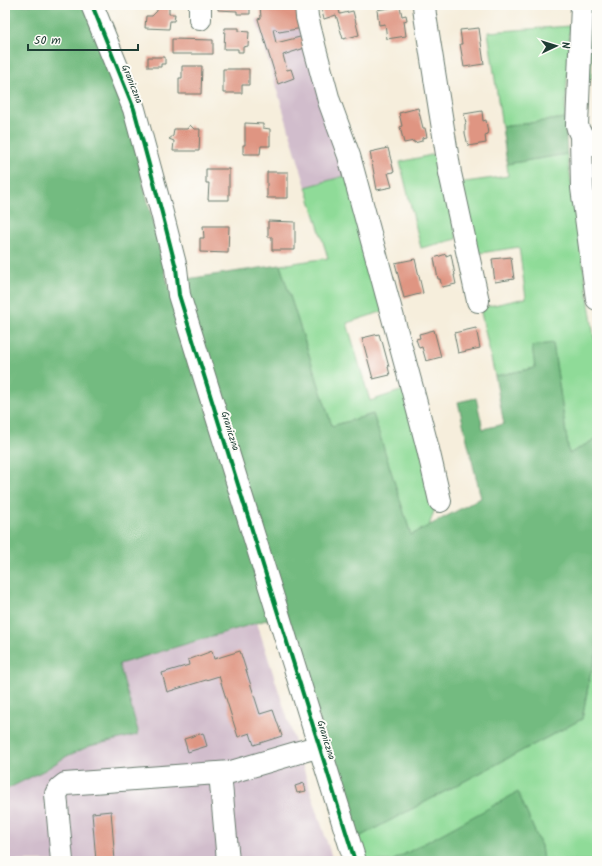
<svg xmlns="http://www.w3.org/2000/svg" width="602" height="866" font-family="Kalam,sans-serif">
<rect width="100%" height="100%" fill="#fdfcf7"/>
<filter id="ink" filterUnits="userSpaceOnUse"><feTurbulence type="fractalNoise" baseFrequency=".025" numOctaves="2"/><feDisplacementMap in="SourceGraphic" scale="8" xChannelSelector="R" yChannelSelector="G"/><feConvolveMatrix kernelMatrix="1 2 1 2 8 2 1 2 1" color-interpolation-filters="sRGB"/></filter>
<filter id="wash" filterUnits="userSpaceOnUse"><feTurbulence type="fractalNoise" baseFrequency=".012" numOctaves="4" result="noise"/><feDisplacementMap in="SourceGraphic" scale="16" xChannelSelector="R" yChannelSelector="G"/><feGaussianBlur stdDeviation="0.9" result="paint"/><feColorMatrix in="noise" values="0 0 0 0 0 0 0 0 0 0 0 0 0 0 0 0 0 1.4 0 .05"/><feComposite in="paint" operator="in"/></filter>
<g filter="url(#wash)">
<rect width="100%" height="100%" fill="#f6eedc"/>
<!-- industrial -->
<path fill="#d1bdcc" d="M299,13L348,175L306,187L256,19Z
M257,623L333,861H5V698Z"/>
<!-- green -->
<path fill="#8fdb98" stroke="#578c66" d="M587,5H597V52H592L591,79L583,93Z
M570,26L565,118L502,127L488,32Z
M440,153L457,239L421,248L400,162Z
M567,154L594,337L597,344V438L569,454L553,343L535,368L495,376L480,308L526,298L519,247L474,254L458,183L508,176L507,164Z
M348,175L384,311L347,323L370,401L406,389L435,508L429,526L411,535L373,414L332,426L280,265L328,258L306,187Z
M597,652V861H543L541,846L518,793L392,861H365L357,838L582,719L590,676Z"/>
<!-- forest -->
<path fill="#73bb80" stroke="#497c5a" d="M5,5H85L126,112L167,280L273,618L119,664L138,731L137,735L90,746L67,756L45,770L5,790Z
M565,118L567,154L507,164L502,127Z
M280,265L332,426L373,414L411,535L481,498L458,402L476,398L483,429L504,424L495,376L535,368L532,346L553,343L569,454L597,438V652L590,676L582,719L357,838L180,280Z
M518,792L541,846L543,861H392Z"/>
<g id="blocks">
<!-- building -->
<path fill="#df9582" d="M157,5H169V14H175L174,21H170L169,29L145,28L146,16H152L157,11Z
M218,5H250V14H237V11L218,10Z
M260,5H299L303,28L279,32L276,29H273L276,43L300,37L306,39L308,47L283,55L287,70L291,69L294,78L278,84L258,19L261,18Z
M320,5H338L340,14L353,11L359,35L343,39L336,15L324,19Z
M400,6L402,16L406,15L407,20L404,21L406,36L387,39L385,24L379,25L377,10Z
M225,28H239V31L249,32L248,46L243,47V52H238V49H224Z
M479,28L484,64L464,67L460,44H462L460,30Z
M172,39L213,40V54H172Z
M148,57H165V64H161V67H148Z
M182,66H202L201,94H179V78H182Z
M223,69H249V85H242V93H223Z
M418,108L423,128H425L427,137L422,138V141L414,143V141L404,143L400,127L402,126L399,113Z
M482,111L483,121L486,120L488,134L485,135L486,143L468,146L465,133V124L466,123L464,114Z
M245,123L263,124V128L270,129V146H261L260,154H243V145H245Z
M190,125L194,129H200L199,151H173L174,141L169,139L173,136L174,129H187Z
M388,148L394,172L388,173L392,187L377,190L370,152Z
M206,169H229V200H208L209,183H206Z
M267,172H288V198H267Z
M268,221L295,222V250H272V237H268Z
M203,226H229L228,253L200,252V238H204Z
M446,254V256L451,254L455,275H454L456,284L442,287L440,279H438L434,258Z
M511,257L514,279L495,282L492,259Z
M415,259L423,293L404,298L395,263Z
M476,328L480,348L458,353L454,333Z
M434,330L441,357L426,361L422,347L419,348L416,339L420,338L419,334Z
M379,334L381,341H382L389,367H388L390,375L373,379L362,338Z
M212,651L214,659L240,651L260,714L273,710L282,736L254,745L250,733L238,737L219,676L167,692L162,673L189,665L188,660Z
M203,733L207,746L188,752L184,739Z
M304,783L306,791L297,793L295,786Z
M111,811L115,861H96L92,813Z"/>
</g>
</g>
<g filter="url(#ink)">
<use href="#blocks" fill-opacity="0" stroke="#6a7b6f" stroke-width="1"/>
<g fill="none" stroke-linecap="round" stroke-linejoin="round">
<!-- minor casing -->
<g stroke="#6a7b6f" stroke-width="24">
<path id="minor" d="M92,5L134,109L162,213L176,268L179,295L355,861
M200,5V19
M306,5L307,17L315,49L329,101L349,156L412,388L428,449L440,501
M424,5L425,15L450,173L478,301
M582,5L577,125C579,136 587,141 597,145
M581,135L582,188L597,299
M220,773L228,861
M62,861L56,794L60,788L65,784L231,772L320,746"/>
</g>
<!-- minor -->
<use href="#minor" stroke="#fff" stroke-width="22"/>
<!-- cycleway casing -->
<g stroke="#fdfcf7" stroke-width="6">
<path id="cycleway" d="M92,5L134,109L162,213L176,268L179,295L355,861"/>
</g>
<!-- cycleway -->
<use href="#cycleway" stroke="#00873e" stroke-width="4"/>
</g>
</g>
<g text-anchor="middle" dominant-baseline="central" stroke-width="4" stroke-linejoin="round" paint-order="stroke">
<!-- street labels -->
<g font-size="10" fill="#1f3d34" stroke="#fdfcf7">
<text transform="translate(132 84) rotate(68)">Graniczna</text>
<text transform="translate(230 431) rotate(73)">Graniczna</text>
<text transform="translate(326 740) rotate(73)">Graniczna</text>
</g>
</g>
<!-- margin -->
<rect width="602" height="866" fill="none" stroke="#fdfcf7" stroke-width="20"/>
<!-- north arrow -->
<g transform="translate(556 46) rotate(86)" stroke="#fdfcf7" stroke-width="3" paint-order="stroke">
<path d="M0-3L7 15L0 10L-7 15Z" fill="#1f3d34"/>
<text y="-6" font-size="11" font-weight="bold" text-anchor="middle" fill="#1f3d34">N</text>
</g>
<!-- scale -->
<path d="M28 44v6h110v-6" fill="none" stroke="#1f3d34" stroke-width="2"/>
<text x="34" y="44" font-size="12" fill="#1f3d34" stroke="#fdfcf7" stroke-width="3" paint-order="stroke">50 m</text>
</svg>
